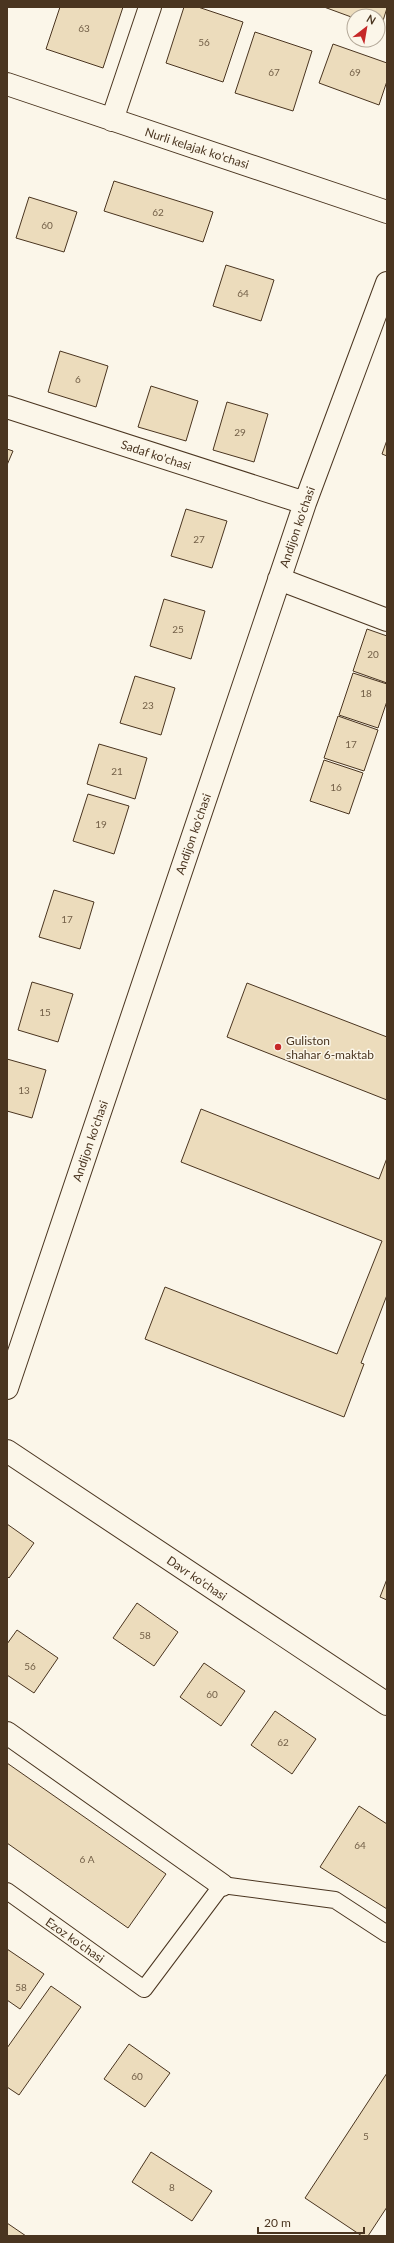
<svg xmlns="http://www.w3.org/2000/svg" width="394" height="2243" font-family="Lato,sans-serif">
<rect width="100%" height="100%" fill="#fbf6e9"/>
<!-- building -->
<path fill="#ecdcbc" stroke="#4a3520" d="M60,7H123L103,68L46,49Z
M184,7H198L243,22L223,82L166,63Z
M324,7H387V8L381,27L378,26V16H354V18Z
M255,32L312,51L293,111L235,93Z
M333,44L387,63V81L379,105L319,83Z
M114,181L213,212L203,242L104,211Z
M29,197L77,212L64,252L16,238Z
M226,265L274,280L261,321L213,306Z
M60,351L108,366L96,407L48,392Z
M151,386L198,401L186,441L138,427Z
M227,402L268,414L254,462L213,450Z
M387,440V456L382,454Z
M7,449L13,451L7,465Z
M186,509L227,521L212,568L171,556Z
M164,599L205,611L191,659L150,646Z
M367,629L387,636V683L353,671Z
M353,673L387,684V701L378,728L339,715Z
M135,676L175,688L161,735L120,723Z
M338,716L378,730L364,771L324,758Z
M99,744L147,758L135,799L87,784Z
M324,760L363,773L349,814L310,801Z
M88,794L129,806L114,854L73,841Z
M54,890L94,902L80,949L39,937Z
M32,982L73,994L58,1042L18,1030Z
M247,983L387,1037V1100L227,1037Z
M7,1059L46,1070L32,1118L7,1111Z
M201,1109L379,1179L387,1158V1295L361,1363L364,1364L344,1417L145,1339L165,1287L337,1354L382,1241L181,1162Z
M7,1524L34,1543L9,1578L7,1576Z
M387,1579V1600L380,1597Z
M137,1603L178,1632L154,1666L113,1638Z
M17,1630L58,1658L34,1693L7,1675V1644Z
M204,1663L245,1691L221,1726L180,1697Z
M275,1711L316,1739L292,1774L251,1745Z
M7,1763L166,1874L128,1928L7,1843Z
M359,1806L387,1824V1909L320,1867Z
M7,1949L44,1974L20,2009L7,2000Z
M51,1986L81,2007L19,2095L7,2087V2048Z
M129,2044L170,2073L145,2107L104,2079Z
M387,2073V2207L368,2236H362L305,2198Z
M151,2152L212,2191L192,2221L132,2182Z
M7,2223L26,2236H7Z"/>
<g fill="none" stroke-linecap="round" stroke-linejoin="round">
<!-- service casing -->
<g stroke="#4a3520" stroke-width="18">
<path id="service" d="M7,1891L144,1989L222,1885L335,1900L387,1934"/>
</g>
<!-- minor casing -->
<g stroke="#4a3520" stroke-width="24">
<path id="minor" d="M7,84L387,212
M112,120L150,7
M7,407L305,503
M279,579L387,620
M7,1388L305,503L387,283
M7,1451L387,1704
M7,1733L222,1885"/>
</g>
<!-- service -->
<use href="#service" stroke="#fbf6e9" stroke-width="16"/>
<!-- minor -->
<use href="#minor" stroke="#fbf6e9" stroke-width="22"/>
</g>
<!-- markers -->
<circle fill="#c62828" stroke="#fbf6e9" stroke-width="1.5" cx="278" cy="1047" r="4"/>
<g text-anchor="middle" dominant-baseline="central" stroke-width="3" stroke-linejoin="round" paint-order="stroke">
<!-- number labels -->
<g font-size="10" fill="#725f47">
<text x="84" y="28">63</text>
<text x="204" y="42">56</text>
<text x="274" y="72">67</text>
<text x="355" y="72">69</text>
<text x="158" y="212">62</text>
<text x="47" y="225">60</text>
<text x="243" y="293">64</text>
<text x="78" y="379">6</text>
<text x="240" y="432">29</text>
<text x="199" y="539">27</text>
<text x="178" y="629">25</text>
<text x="373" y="654">20</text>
<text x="366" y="693">18</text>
<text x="148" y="705">23</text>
<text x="351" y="744">17</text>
<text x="117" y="771">21</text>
<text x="336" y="787">16</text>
<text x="101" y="824">19</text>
<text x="67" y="919">17</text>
<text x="45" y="1012">15</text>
<text x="24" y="1090">13</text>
<text x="145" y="1635">58</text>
<text x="30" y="1666">56</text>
<text x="212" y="1694">60</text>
<text x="283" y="1742">62</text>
<text x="360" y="1845">64</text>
<text x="87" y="1859">6 А</text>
<text x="21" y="1987">58</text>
<text x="137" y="2076">60</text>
<text x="366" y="2136">5</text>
<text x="172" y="2187">8</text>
</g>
<!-- street labels -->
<g font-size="12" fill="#4a3520" stroke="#fbf6e9">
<text transform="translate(197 148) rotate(18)">Nurli kelajak ko'chasi</text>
<text transform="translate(156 455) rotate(18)">Sadaf ko'chasi</text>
<text transform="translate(297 527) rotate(-71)">Andijon ko'chasi</text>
<text transform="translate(193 834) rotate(-71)">Andijon ko'chasi</text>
<text transform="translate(90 1141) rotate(-71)">Andijon ko'chasi</text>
<text transform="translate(197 1578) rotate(34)">Davr ko'chasi</text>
<text transform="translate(75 1940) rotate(35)">Ezoz ko'chasi</text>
</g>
<!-- poi labels -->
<g font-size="12" fill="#4a3520" stroke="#fbf6e9" text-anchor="start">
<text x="286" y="1040">Guliston<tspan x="286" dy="14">shahar 6-maktab</tspan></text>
</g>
</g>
<!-- border -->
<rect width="394" height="2243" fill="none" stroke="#4a3520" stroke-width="16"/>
<!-- north arrow -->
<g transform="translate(366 28) rotate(31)"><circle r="19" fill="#fbf6e9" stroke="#b4a999"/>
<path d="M0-3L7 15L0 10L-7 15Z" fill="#c62828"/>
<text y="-6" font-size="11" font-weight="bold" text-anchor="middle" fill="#4a3520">N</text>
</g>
<!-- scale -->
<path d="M258 2227v6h106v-6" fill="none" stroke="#4a3520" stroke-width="2"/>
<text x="264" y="2227" font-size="12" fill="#4a3520" stroke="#fbf6e9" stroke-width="3" paint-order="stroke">20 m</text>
</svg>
